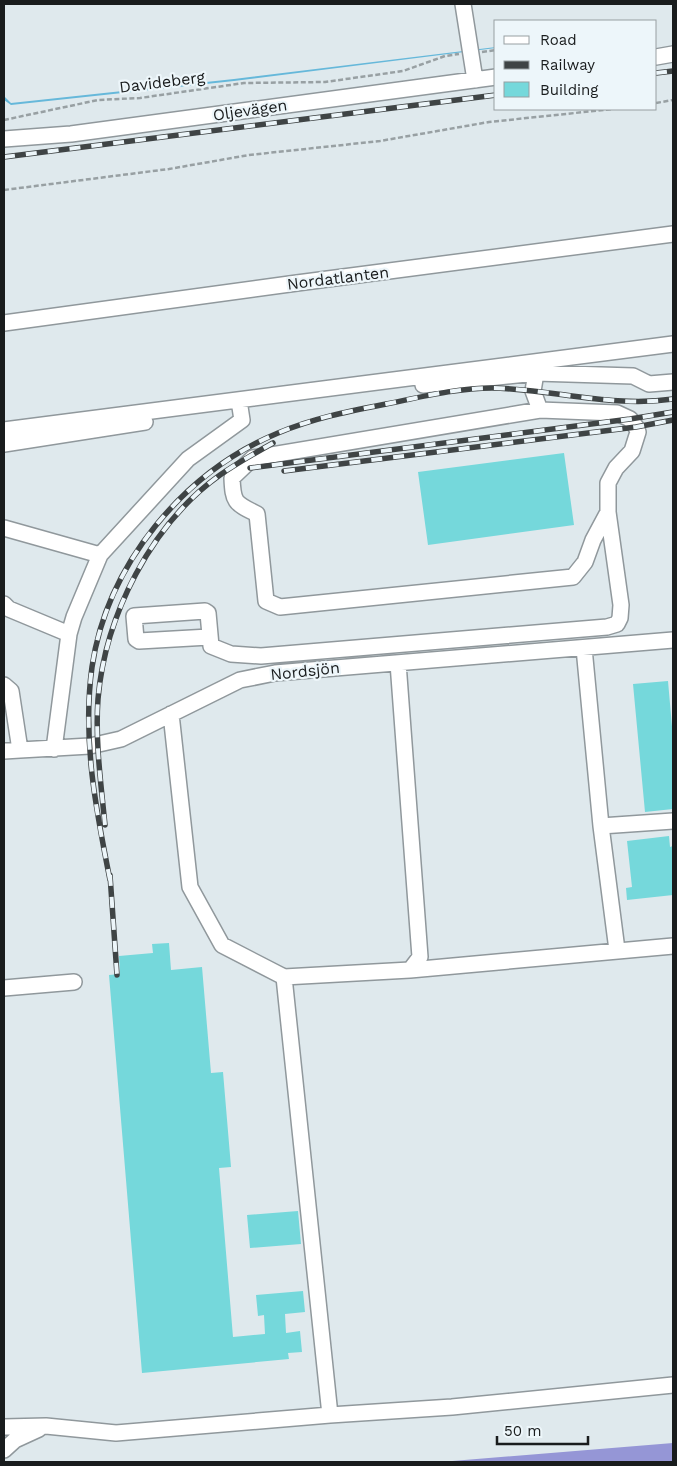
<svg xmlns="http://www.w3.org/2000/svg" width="677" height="1466" font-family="'Work Sans',sans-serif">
<rect width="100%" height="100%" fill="#dfe9ed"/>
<!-- forest -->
<path fill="#66b8da" d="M496,47V48L234,81L11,105L4,100V96L11,103L234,79Z"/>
<!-- water -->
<path fill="#9596d6" d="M673,1443V1462H440Z"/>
<!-- building -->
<path fill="#75d8db" d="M564,453L574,525L428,545L418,472Z
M668,681L673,738V809L645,812L633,684Z
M669,836L670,847L673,846V895L627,900L626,888L632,887L627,841Z
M169,943L171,970L202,967L211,1073L223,1072L231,1167L219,1168L233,1337L265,1334L264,1315L258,1316L256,1295L303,1291L305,1312L285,1314L286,1333L300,1331L302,1352L288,1353L289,1359L142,1373L109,975L120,974L119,956L153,953L152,944Z
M298,1211L301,1244L250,1248L247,1215Z"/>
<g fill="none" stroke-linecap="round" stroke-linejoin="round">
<!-- minor casing -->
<g stroke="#90989c" stroke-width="18">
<path id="minor" d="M463,4L475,80
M656,57L673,54
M4,139L71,134L496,77
M4,323L297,283L673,234
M423,385L536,373
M540,410L617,413L630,419L636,427L638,432L632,451L616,468L608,483V512L593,540L585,562L573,577L280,607L266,601L257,514C235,503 233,503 232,478L253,458Z
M540,410L533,391L536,373L633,376L649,384L673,382
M4,430L673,344
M4,444L145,422
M4,528L100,555L74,617L69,634L9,609L4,604
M100,555L188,459L242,420L240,407
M209,637L139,641L136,639L134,616L205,611L208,613L211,646L231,654L261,656L607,627L617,624L620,618L621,605L608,512
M584,648L601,826
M398,663L420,957L410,970L284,977L330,1415L452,1407L673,1385
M4,685L11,691L20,750L90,746L121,739L240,680L275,673L673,640
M171,714L190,887L222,945L284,977
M54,749L69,634
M4,751L20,750
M617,950L601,826L673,821
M410,970L673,946
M4,988L74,982
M4,1427L46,1426L116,1433L330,1415
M4,1450L15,1440L39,1429"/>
</g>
<!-- path -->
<path stroke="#98a0a3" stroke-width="2.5" stroke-dasharray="5 2.5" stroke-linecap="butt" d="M482,52L496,50
M656,103L673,100
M4,120L98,100L140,98L244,83L325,82L403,71L445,56L459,54
M4,190L169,169L249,155L380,141L489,122L613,109"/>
<!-- minor -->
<use href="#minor" stroke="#fff" stroke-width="15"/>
<!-- rail casing -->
<g stroke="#3f4445" stroke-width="5.5">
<path id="rail" d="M656,73L673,71
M4,157L496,95
M250,468L630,419L673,412
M284,471L636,427L673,420
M105,825C101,784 95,741 98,699C105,616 151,524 220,475C237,463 255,453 273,443
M110,875L117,975
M110,880C96,810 82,739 92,667C107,564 184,472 278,433C313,418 350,411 386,404C421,397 457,388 492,388C553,389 612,408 673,399"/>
</g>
<!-- rail -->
<use href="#rail" stroke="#edf6fa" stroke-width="4" stroke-dasharray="11" stroke-linecap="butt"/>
</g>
<g text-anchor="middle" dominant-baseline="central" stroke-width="4.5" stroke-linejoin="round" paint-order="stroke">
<!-- street labels -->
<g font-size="16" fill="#191c1d" stroke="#edf6fa">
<text transform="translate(162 82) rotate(-7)">Davideberg</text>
<text transform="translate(250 110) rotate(-8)">Oljevägen</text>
<text transform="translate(338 278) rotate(-7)">Nordatlanten</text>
<text transform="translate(305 671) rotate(-6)">Nordsjön</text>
</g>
</g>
<!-- border -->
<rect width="677" height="1466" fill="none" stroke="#191c1d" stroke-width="10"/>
<!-- legend -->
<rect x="494" y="20" width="162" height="90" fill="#edf6fa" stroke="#989fa2"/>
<rect x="504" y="36" width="25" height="8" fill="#ffffff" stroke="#989fa2"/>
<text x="540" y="45" font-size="15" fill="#191c1d">Road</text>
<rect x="504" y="61" width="25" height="8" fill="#3f4445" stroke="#989fa2"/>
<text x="540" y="70" font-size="15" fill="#191c1d">Railway</text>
<rect x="504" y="82" width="25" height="15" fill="#75d8db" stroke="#989fa2"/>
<text x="540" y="95" font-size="15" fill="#191c1d">Building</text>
<!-- scale -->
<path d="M497 1436v8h91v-8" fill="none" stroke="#191c1d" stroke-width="2.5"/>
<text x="504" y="1436" font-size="15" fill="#191c1d" stroke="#edf6fa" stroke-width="4" paint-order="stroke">50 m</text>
</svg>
